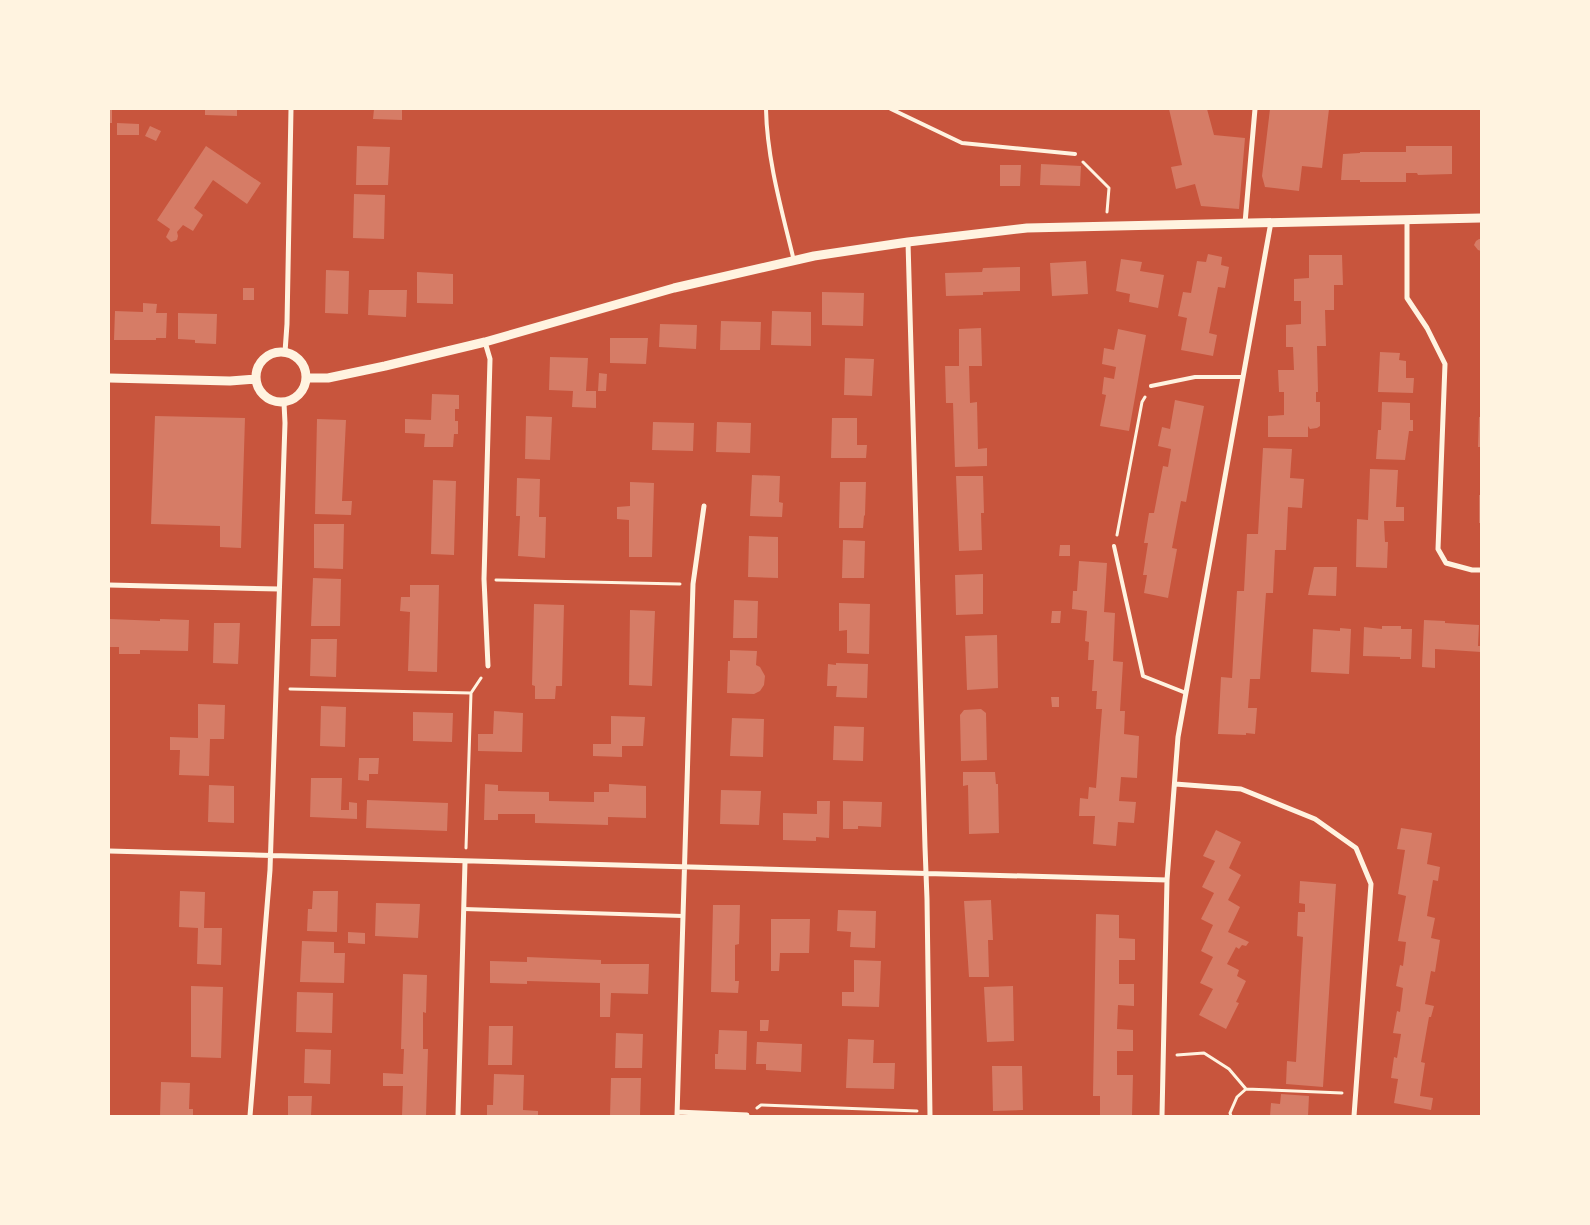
<svg xmlns="http://www.w3.org/2000/svg" width="1590" height="1225" font-family="'Archivo Narrow',sans-serif">
<rect width="100%" height="100%" fill="#c8553d"/>
<!-- building -->
<path fill="#d67c66" d="M109,109H112V123H109Z
M205,109H237V116L205,115Z
M374,109H402V120L373,119Z
M1169,109H1207L1214,135L1245,138L1239,209L1201,206L1195,184L1176,189L1171,167L1182,165Z
M1270,109H1329L1322,168L1302,166L1299,191L1265,187L1262,176Z
M117,123L139,124V135H117Z
M150,126L161,131L156,141L145,136Z
M206,146L261,183L247,204L213,180L194,208L203,215L193,231L183,225L177,232L178,236L177,240L171,242L166,237L170,229L157,220Z
M357,146L390,147L388,185H356Z
M1406,146H1452V174L1418,175L1417,173H1406V182H1360V180H1341L1343,154L1360,153V152H1406Z
M1041,164L1081,166L1080,186L1040,185Z
M1000,165H1021L1020,186H1000Z
M354,194L385,195L384,239L353,238Z
M1479,239H1481V251L1478,250L1474,245L1476,241Z
M1208,254L1222,257L1221,265L1229,267L1225,288L1218,287L1209,333L1217,335L1213,356L1181,350L1187,318L1178,316L1183,292L1191,293L1197,261L1206,262Z
M1309,255H1342L1343,285H1334V310H1325L1326,346H1317L1318,392H1316V402H1320V426L1317,428L1310,429L1308,426V437H1268V416L1284,415V392H1279L1278,370H1294L1293,347H1286V325L1301,324V301H1294V279L1309,278Z
M1121,259L1142,262L1140,271L1164,275L1158,308L1129,302L1130,294L1116,291Z
M1086,261L1088,294L1052,296L1050,263Z
M1020,267V291L983,292V295L946,296L945,273L982,272L983,268Z
M326,270L349,271L348,314L325,313Z
M417,272L453,274V304L417,303Z
M243,288H254V300H243Z
M369,290H407L406,317L368,315Z
M822,292L864,293L863,326L822,325Z
M143,303L157,304L156,313H167L166,338H156V340H114L115,311L143,312Z
M772,311L811,312V346L771,345Z
M178,313L217,314L216,344L195,343V340L178,339Z
M721,321L761,322L760,350H720Z
M660,324L697,325L696,349L659,347Z
M981,328L982,366H969L970,403L977,402L978,449L987,448V466L955,467L953,403H946L945,366H959V329Z
M1118,329L1146,335L1129,431L1100,426L1106,395L1102,394L1104,377L1114,379L1116,367L1102,364L1104,348L1114,350Z
M610,338H648L646,364L610,363Z
M1380,352L1400,353L1399,360L1406,361V378H1414L1413,393L1378,392Z
M550,357L588,358L586,391H596V408L572,407L573,391L549,390Z
M845,358L874,359L872,396L844,395Z
M599,373L607,374L606,391H598Z
M432,394L459,395V409H455V421H458V434H454L453,447H424L425,434L405,433V419L431,420Z
M1175,400L1204,406L1186,502L1181,501L1172,548L1177,549L1168,598L1144,593L1147,575H1143L1148,543H1144L1149,513H1154L1163,466L1168,467L1171,449L1158,446L1162,427L1170,429Z
M1382,402L1410,403V420H1413V431H1409L1405,460L1376,459L1378,430H1381Z
M155,416L245,418L241,548L220,547V526L151,524Z
M526,416L552,417L550,460L525,459Z
M1479,417H1481V447H1478Z
M832,418H857V445H867L866,458H831Z
M317,419L346,420L342,501H352L351,515L315,514Z
M653,422L694,423L693,451L652,450Z
M717,422L751,423L750,453L716,452Z
M1263,448L1292,449L1290,478L1304,479L1302,508L1288,507L1286,550H1275L1273,593H1266L1260,679H1250L1248,708H1257L1255,734L1246,733V735L1218,734L1221,677L1232,678L1237,591H1244L1247,534H1258Z
M1370,469L1398,470L1396,507H1404V521H1384L1385,542H1388L1387,568L1356,567L1357,519L1368,520Z
M752,475L780,476L779,502L783,503L782,517L750,516Z
M956,476H983L984,513H981L982,550L959,551Z
M517,478L540,479L539,517H546L545,558L518,556L520,516H516Z
M433,480L456,481L454,555L431,554Z
M630,482L654,483L652,557H629V520L617,519V507L630,506Z
M840,482H866L865,515L864,516L863,528H839Z
M1479,495H1481V523H1479Z
M314,524H344L343,569L314,568Z
M749,536L778,537V578L748,577Z
M843,540L865,541L864,578H842Z
M1060,545H1070V556H1059Z
M1079,561L1107,563L1104,612L1115,613L1113,661L1123,662L1120,711H1125L1124,734L1139,736L1137,778L1121,777L1119,801L1136,802L1134,823L1118,822L1116,846L1093,844L1095,816H1079L1080,798L1088,799L1089,787L1096,788L1102,709H1096L1097,691H1092L1094,660H1088L1089,642L1085,641L1087,611L1072,609L1073,591H1077Z
M1314,567H1337L1336,596L1308,595Z
M983,574V614L956,615L955,575Z
M313,578L341,579L340,626H311Z
M410,585H439L437,672L408,671L410,612L400,611L401,597H410Z
M734,600L758,601L757,638H733Z
M839,603L870,604L869,654L847,653V630L839,631Z
M534,604L564,605L562,686H556L555,699H535V686L532,685Z
M630,610L655,611L652,686L629,685Z
M1052,611H1061L1060,623H1051Z
M109,619L160,621V619L189,620L188,651L140,650V654H119V647H109Z
M1424,620L1445,621V623L1479,625L1478,646H1481V652L1435,649V668L1422,667Z
M214,623H240L238,664L213,663Z
M1382,626H1401V629H1412L1411,659H1400V657L1363,656L1364,627L1382,629Z
M1340,628L1351,629L1349,674L1311,672L1313,629L1340,631Z
M997,635L998,688L967,690L965,636Z
M311,639H337L336,677L310,676Z
M730,650L757,651L756,665L760,667L765,676L764,685L760,691L754,694L727,693L728,661H730Z
M836,663L868,664L867,698L836,697L837,686H827L828,664L836,665Z
M1051,697H1059V707H1052Z
M198,704L225,705L224,739H210L209,776L179,775L180,750H170V737L198,738Z
M321,706L346,707L345,747L320,746Z
M981,709L986,713L987,760L961,761L960,715L964,710Z
M494,711L523,713L522,752L478,751V734H493Z
M413,712L453,713L452,742L413,741Z
M611,716L645,717L643,746H622V757L593,756V744H611Z
M732,718L764,719L763,757L730,756Z
M834,726L864,727L863,761L833,760Z
M359,758H379L378,774H369V781L358,780Z
M963,772H995L996,784H998L999,833L969,834L968,785L963,786Z
M311,778H342L341,810H349V802L357,803V819L310,817Z
M485,784L498,785V791L549,792V801L594,802V792H609V784L646,786V818L608,817V825L535,823V814H498V820H484Z
M209,785L234,786V823L208,822Z
M721,790L761,791L759,825L720,824Z
M367,800L448,803L447,831L366,828Z
M817,801H830L829,838L816,837V841L783,840V813L817,814Z
M843,801L882,802L881,827L858,826V829H843Z
M1401,828L1432,833L1427,864L1440,867L1438,881L1433,880L1427,916L1435,918L1431,938L1440,940L1435,972L1431,971L1425,1004L1434,1006L1431,1017H1429L1421,1062L1425,1063L1420,1096L1433,1098L1431,1110L1394,1103L1398,1079L1391,1078L1394,1057L1397,1058L1401,1034L1393,1033L1397,1011L1400,1012L1403,988L1396,986L1400,965L1403,966L1406,942L1398,941L1406,896L1398,894L1405,850L1397,849Z
M1216,830L1241,842L1229,868L1241,875L1228,900L1240,907L1228,932L1249,942L1246,946L1242,945L1239,949L1236,947L1227,964L1239,970L1237,976L1246,981L1236,1002L1239,1003L1226,1029L1199,1015L1213,989L1200,983L1213,957L1201,951L1213,925L1201,919L1214,893L1202,887L1215,861L1203,856Z
M1300,881L1336,884L1323,1087L1286,1084L1287,1061L1296,1062L1303,937L1297,936L1298,912H1305V904L1299,903Z
M180,891L205,892L204,928H222L221,965L197,964L198,928L179,927Z
M313,891H338L337,932L307,931L308,909H312Z
M991,900L993,940H988L989,977H969L964,901Z
M376,903L420,904L418,938L375,936Z
M713,905H740L739,944L735,945V981H739L738,993L711,992Z
M838,910L876,911L875,948L850,947L851,932L837,931Z
M1096,914L1119,915V938L1135,939V960H1119V984H1134V1006L1118,1005L1117,1029L1133,1030V1051H1117V1075H1133L1132,1116H1100V1096H1093Z
M771,919H810L809,953H780L779,971H771Z
M348,932L365,933V944L348,943Z
M302,941L334,942V953H345L344,983L300,982Z
M527,957L601,960V964H649L648,994L611,993L610,1017H600V983L527,981V984L490,983V961L527,962Z
M854,960L881,961L879,1007L842,1006V992H854Z
M403,974L427,975L426,1013L423,1012V1049H428L426,1116H402L403,1086H383V1073L403,1074L404,1049H401Z
M191,986L223,987L221,1058L191,1057Z
M1013,986L1014,1041L987,1042L984,987Z
M297,992L333,993L332,1033L296,1032Z
M760,1020H769L768,1031H760Z
M489,1026H513L512,1065H488Z
M719,1030L747,1031L746,1070L715,1069V1054H718Z
M616,1033L643,1034L642,1068H615Z
M848,1039L874,1040L873,1063H895L894,1089L846,1088Z
M757,1042L802,1044L801,1072L766,1070V1064H756Z
M305,1049L331,1050L330,1084L304,1083Z
M992,1066H1022L1023,1110L993,1111Z
M494,1074L524,1075L523,1110L538,1111V1116L487,1115V1105H493Z
M611,1078H641L640,1116H610Z
M161,1082L190,1083L189,1109H193V1116H160Z
M1281,1094L1309,1096L1308,1116H1270L1271,1103L1280,1104Z
M288,1096H312L311,1116H288Z"/>
<g fill="none" stroke-linecap="round" stroke-linejoin="round">
<!-- path -->
<path stroke="#fff3e0" stroke-width="3" d="M1083,162L1109,188L1107,212
M1117,535L1142,402L1145,397
M496,580L680,584
M290,689L471,693
M466,848L471,693L481,678
M1177,1055L1204,1053L1229,1069L1246,1089L1342,1093
M757,1108L761,1105L917,1111
M1231,1116L1230,1113L1237,1097L1246,1089"/>
<!-- service -->
<path stroke="#fff3e0" stroke-width="4" d="M766,109C767,160 782,211 794,261
M891,109L962,143L1075,154
M1151,386L1195,377H1243
M1114,546L1143,676L1186,693
M464,909L683,916"/>
<!-- minor -->
<path stroke="#fff3e0" stroke-width="5" d="M1407,220V298L1427,328L1445,364L1438,549L1446,563L1472,570H1481
M1245,223L1255,109
M908,242L925,847L927,899L930,1116
M485,342L490,359L484,579L488,666
M285,352L287,324L291,109
M109,585L279,589
M1175,784L1241,789L1315,819L1356,848L1371,884L1354,1116
M109,851L1167,880
M677,1112L747,1115V1116
M250,1116L270,870L285,423L284,403
M458,1116L465,862
M677,1116L693,584L704,506
M1162,1116L1167,880L1178,737L1271,222"/>
<!-- tertiary -->
<path stroke="#fff3e0" stroke-width="9" d="M256 377a25 25 0 1 1 50 0a25 25 0 1 1-50 0Z
M109,378L230,381L256,379
M307,378H328L385,366L485,342L674,288L814,256L908,242L1027,228L1481,218"/>
</g>
<!-- border -->
<rect width="1590" height="1225" fill="none" stroke="#fff3e0" stroke-width="220"/>
</svg>
